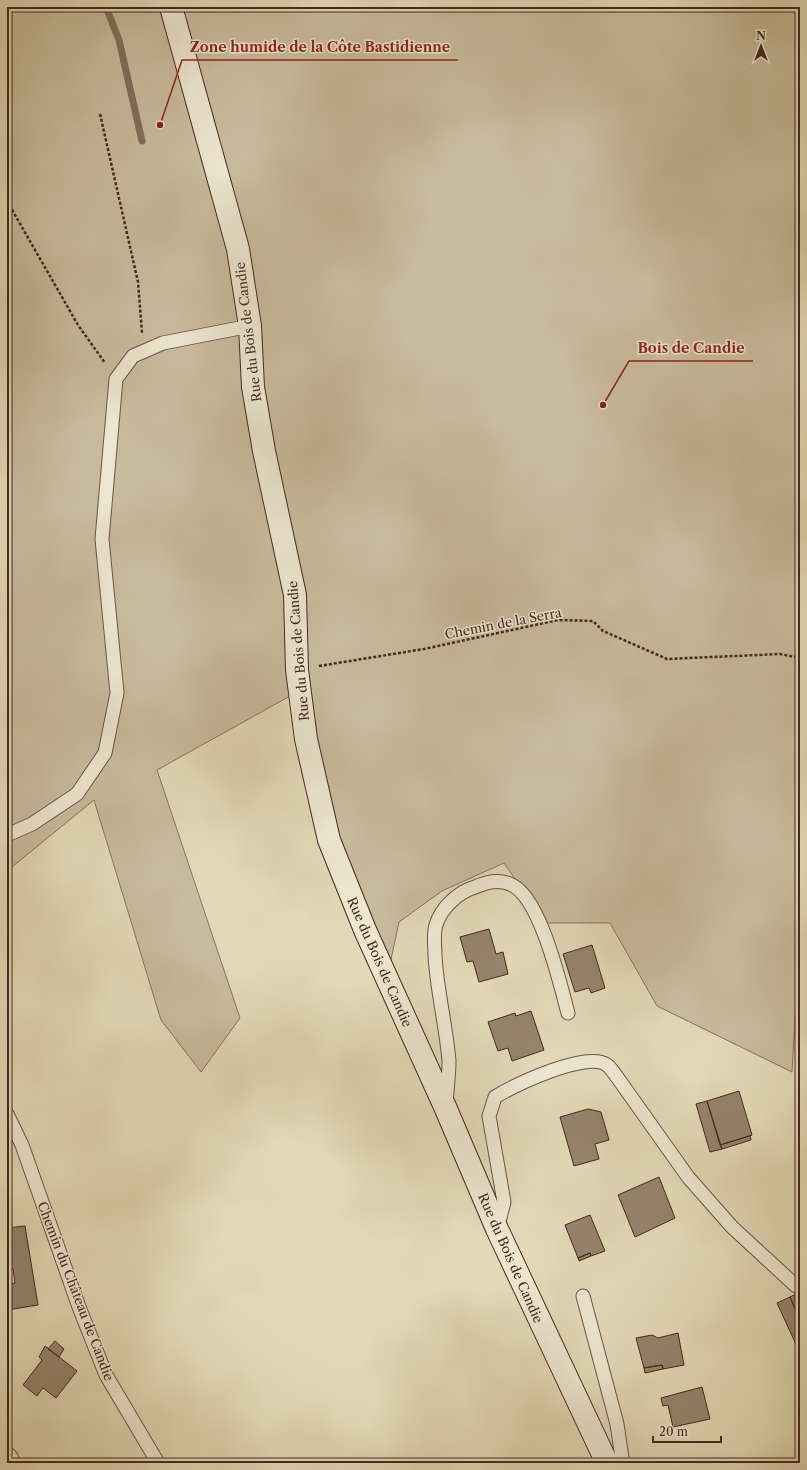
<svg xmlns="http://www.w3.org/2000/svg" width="807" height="1470" font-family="'Libre Caslon Text',serif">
<rect width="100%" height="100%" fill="#e3d9b6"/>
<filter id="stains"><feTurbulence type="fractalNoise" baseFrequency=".005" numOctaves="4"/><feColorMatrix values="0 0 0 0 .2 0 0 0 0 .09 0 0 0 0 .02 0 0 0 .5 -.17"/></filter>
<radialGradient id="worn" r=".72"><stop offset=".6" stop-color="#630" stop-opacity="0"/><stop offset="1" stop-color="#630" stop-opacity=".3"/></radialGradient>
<!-- green -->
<path fill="#c8bb9c" stroke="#85725d" d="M7,7H800V963L798,964L792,1072L657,1006L610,923H545L504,863L442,891L399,922L383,997L324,849L290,696L157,770L240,1018L201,1072L161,1020L94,800L7,871Z"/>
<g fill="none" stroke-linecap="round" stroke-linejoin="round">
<!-- stream -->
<path stroke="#826e5a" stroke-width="7" d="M106,7L119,40L142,141"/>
</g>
<!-- building -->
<path fill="#96846d" stroke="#42281e" d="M489,929L496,954L503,952L508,974L479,982L473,961L467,962L460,937Z
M592,945L605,988L591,993L589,988L575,992L563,954Z
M531,1011L544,1050L512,1061L508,1048L498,1051L488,1022L515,1013L516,1016Z
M739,1091L752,1135L720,1145L707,1101Z
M707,1101L722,1149L710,1152L696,1104Z
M588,1109L601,1112L609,1140L595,1144L599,1159L574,1166L560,1117Z
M750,1136L751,1140L722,1149L720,1145Z
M659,1177L675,1218L635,1237L618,1195Z
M590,1215L605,1251L591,1256L590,1253L578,1258L565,1225Z
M25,1226L38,1305L7,1310V1284L15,1283L13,1269L7,1270V1228Z
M590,1253L591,1256L579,1261L578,1258Z
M800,1292V1320L790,1297Z
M790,1297L800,1320V1353L777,1303Z
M678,1333L684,1365L663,1369L662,1365L644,1368L636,1338L652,1335L658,1338Z
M55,1341L64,1349L59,1357L48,1349Z
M45,1346L77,1371L56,1398L43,1388L37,1396L23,1385L42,1360L39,1357Z
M662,1365L663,1369L645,1373L644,1368Z
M702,1387L710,1419L673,1427L668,1405L663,1406L661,1398Z"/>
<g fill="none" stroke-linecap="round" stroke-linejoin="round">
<!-- lane casing -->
<g stroke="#6a5444" stroke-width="15">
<path id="lane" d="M7,835L32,824L77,794L105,753L117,693L102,539L116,379L133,356L163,343L250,326
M446,1103C447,1089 449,1074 449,1061C446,1025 437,991 435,956C435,946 433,935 436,925C441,908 458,892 475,887C487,882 498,879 510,884C540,895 560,984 568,1013
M7,1114L22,1145L79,1307L106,1375L158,1463
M497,1229L504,1202L489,1116L495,1097C515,1085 587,1050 607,1065C611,1068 614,1073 617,1077L688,1177L732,1227L796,1286
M583,1296L617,1424L622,1458L621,1463"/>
</g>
<!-- street casing -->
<g stroke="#6a5444" stroke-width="24">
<path id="street" d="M7,1459L9,1463"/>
</g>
<!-- secondary casing -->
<g stroke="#42281e" stroke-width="24">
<path id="secondary" d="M171,7L238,249L250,326L253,387L264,451L295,595L297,670L306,739L329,840L365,930L446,1109L497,1229L607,1463"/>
</g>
<!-- path -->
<path stroke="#42281e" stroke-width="2.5" stroke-dasharray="3 2" stroke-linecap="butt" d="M100,114L138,282L142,333
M7,201L78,325L105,363
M319,666L424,649L558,620L593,621L603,631L667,659L780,654L800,658"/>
<!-- lane -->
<use href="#lane" stroke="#ede6d0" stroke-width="13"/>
<!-- street -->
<use href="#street" stroke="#ede6d0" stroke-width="22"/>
<!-- secondary -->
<use href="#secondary" stroke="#ede6d0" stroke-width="22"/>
</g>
<g text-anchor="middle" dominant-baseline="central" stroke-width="3" stroke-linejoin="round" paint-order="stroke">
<!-- street labels -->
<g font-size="13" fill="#42281e" stroke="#ede6d0">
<text transform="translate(248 332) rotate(-97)">Rue du Bois de Candie</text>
<text transform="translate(503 623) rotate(-11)">Chemin de la Serra</text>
<text transform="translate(298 651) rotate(-95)">Rue du Bois de Candie</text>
<text transform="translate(380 962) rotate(66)">Rue du Bois de Candie</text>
<text transform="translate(511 1258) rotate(66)">Rue du Bois de Candie</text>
<text transform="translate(76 1291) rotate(69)">Chemin du Château de Candie</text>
</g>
</g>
<!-- callouts -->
<path fill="none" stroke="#8f2418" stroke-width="1.5" d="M160 125L182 60H458M603 405L629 361H753"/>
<g fill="#8f2418" stroke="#ede6d0" stroke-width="1.5">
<circle cx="160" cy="125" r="4"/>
<circle cx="603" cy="405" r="4"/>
</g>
<g font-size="14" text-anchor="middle" font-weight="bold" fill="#8f2418" stroke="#ede6d0" stroke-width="3" stroke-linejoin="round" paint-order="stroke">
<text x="320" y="52">Zone humide de la Côte Bastidienne</text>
<text x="691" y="353">Bois de Candie</text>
</g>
<!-- margin -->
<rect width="807" height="1470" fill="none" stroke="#e3d9b6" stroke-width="24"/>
<rect x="8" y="8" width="791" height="1454" fill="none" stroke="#42281e" stroke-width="2"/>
<rect x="12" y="12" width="783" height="1446" fill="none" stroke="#42281e"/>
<!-- north arrow -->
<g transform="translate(761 46)" stroke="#ede6d0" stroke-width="3" paint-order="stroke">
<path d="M0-3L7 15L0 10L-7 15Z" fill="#42281e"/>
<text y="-6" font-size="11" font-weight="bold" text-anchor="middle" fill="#42281e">N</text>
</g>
<!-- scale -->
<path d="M653 1436v6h68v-6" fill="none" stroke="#42281e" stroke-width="2"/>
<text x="659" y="1436" font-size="12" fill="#42281e" stroke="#ede6d0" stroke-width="3" paint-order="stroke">20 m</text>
<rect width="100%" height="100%" filter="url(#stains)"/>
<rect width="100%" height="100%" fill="url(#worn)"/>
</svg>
